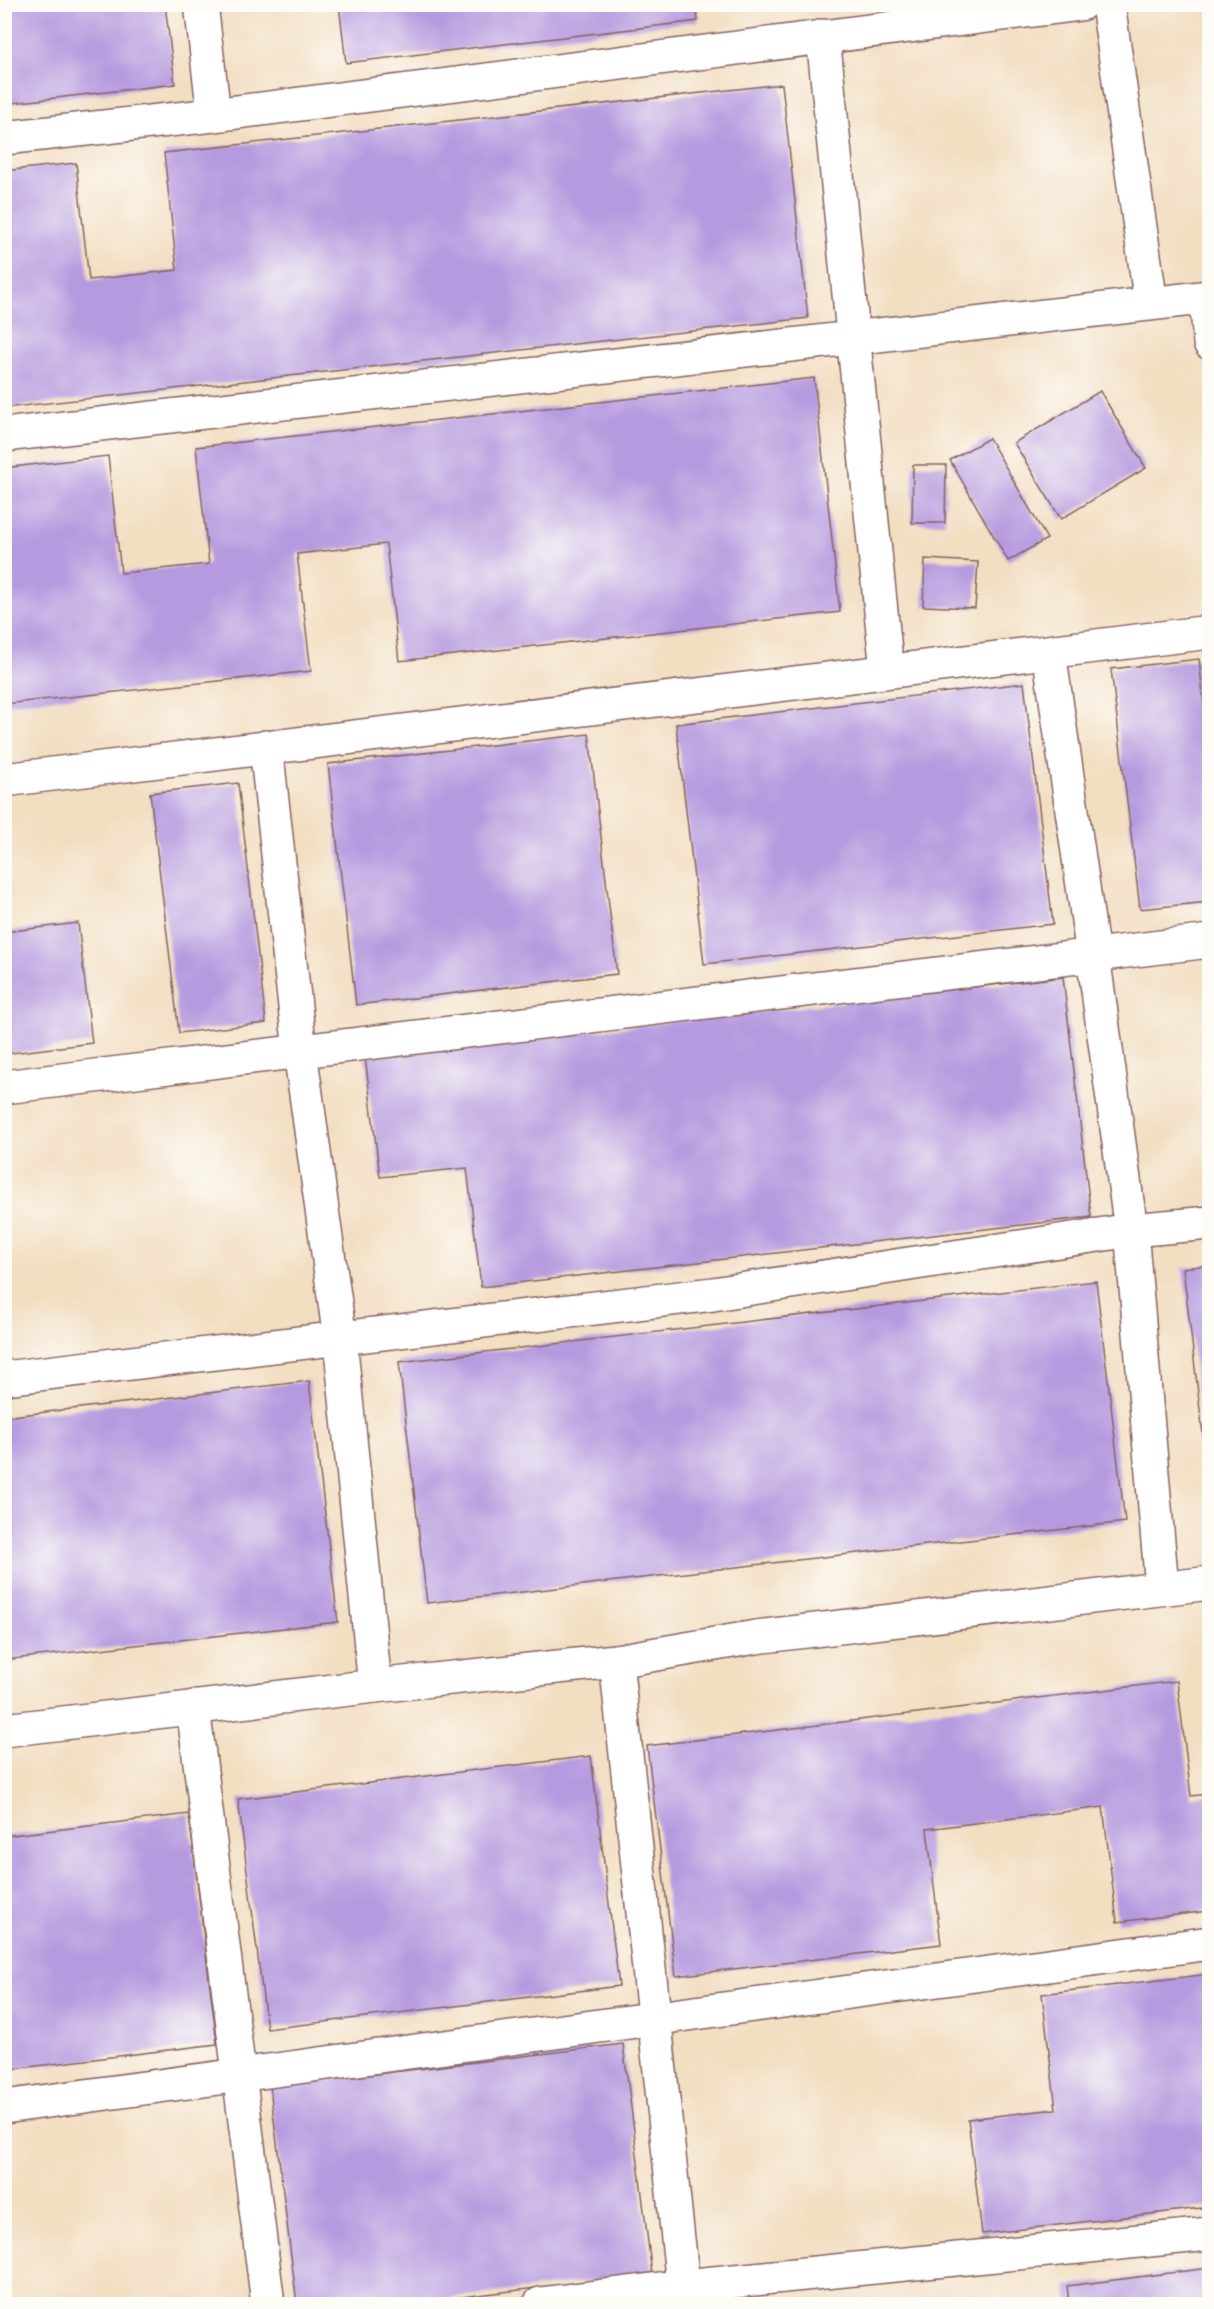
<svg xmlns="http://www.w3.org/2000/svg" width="1214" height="2309" font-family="Dekko,sans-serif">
<rect width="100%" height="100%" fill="#fdfcf7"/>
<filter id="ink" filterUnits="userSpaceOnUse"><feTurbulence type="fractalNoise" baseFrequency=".0167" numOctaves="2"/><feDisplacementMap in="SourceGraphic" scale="12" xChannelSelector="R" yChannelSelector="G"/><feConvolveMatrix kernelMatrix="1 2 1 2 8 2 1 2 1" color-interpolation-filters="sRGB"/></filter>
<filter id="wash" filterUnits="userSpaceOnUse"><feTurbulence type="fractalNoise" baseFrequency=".008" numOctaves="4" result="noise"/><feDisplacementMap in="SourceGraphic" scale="24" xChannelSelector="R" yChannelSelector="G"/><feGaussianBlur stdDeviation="1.35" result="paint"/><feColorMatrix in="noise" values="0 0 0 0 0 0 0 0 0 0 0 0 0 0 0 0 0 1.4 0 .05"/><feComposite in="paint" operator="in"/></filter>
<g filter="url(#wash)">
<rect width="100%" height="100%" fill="#f2dec1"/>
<g id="blocks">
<!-- building -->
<path fill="#b59adf" d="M4,4H165L175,84L4,104Z
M339,4H696L698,21L346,63Z
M784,4H821V6L785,10Z
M782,84L808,318L4,408V171L76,163L89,280L177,270L164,153Z
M814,378L840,612L399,661L386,544L297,554L311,671L4,704V468L108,456L121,573L209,564L196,447Z
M1100,391L1146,468L1061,519L1014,443Z
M989,438L1047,539L1008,561L950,460Z
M913,465H946L945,523H912Z
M925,559L978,562L975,608L923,606Z
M1199,659L1209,750V902L1140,909L1111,669Z
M1024,683L1053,924L704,964L676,724Z
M589,734L617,974L356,1005L328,764Z
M238,783L266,1023L179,1033L150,793Z
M78,923L92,1043L4,1054V932Z
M1063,977L1091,1217L481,1287L467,1168L380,1177L365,1057Z
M1209,1265V1476H1208L1183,1268Z
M1096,1281L1125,1522L427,1603L399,1362Z
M309,1381L338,1622L4,1660V1417Z
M1177,1681L1191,1796L1209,1794V1911L1117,1922L1103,1807L927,1829L941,1944L676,1976L647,1746Z
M591,1756L619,1986L267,2029L238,1799Z
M189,1814L217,2044L4,2070V1836Z
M1209,1974V2207L982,2234L968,2119L1056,2109L1042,1994Z
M623,2044L652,2274L403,2304H297L270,2087Z
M1209,2268V2304H1069L1067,2286Z"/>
</g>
</g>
<g filter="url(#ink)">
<use href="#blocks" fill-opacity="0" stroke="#856260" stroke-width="1.5"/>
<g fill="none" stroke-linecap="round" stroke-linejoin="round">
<!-- street casing -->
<g stroke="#856260" stroke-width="36">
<path id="street" d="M201,4L214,115
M1108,4L1151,304
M823,36L887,671
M4,138L214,115L1081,4
M1206,297L1210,343
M4,435L1210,297
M1049,652L1093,955L1131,1230L1162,1588
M266,747L300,1051L340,1339L375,1686
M4,780L1210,632
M4,1087L1210,941
M4,1378L713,1294L1131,1230L1210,1223
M616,1661L685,2304
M193,1707L268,2304
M4,2107L1210,1943
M540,2304L683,2286L1210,2234"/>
</g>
<!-- secondary casing -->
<g stroke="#856260" stroke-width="36">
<path id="secondary" d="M4,1730L375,1686L616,1661L756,1637L1210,1583"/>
</g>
<!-- street -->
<use href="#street" stroke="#fff" stroke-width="33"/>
<!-- secondary -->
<use href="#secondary" stroke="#fff" stroke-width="33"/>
</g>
</g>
<!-- margin -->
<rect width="1214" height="2309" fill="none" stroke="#fdfcf7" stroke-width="24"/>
</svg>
